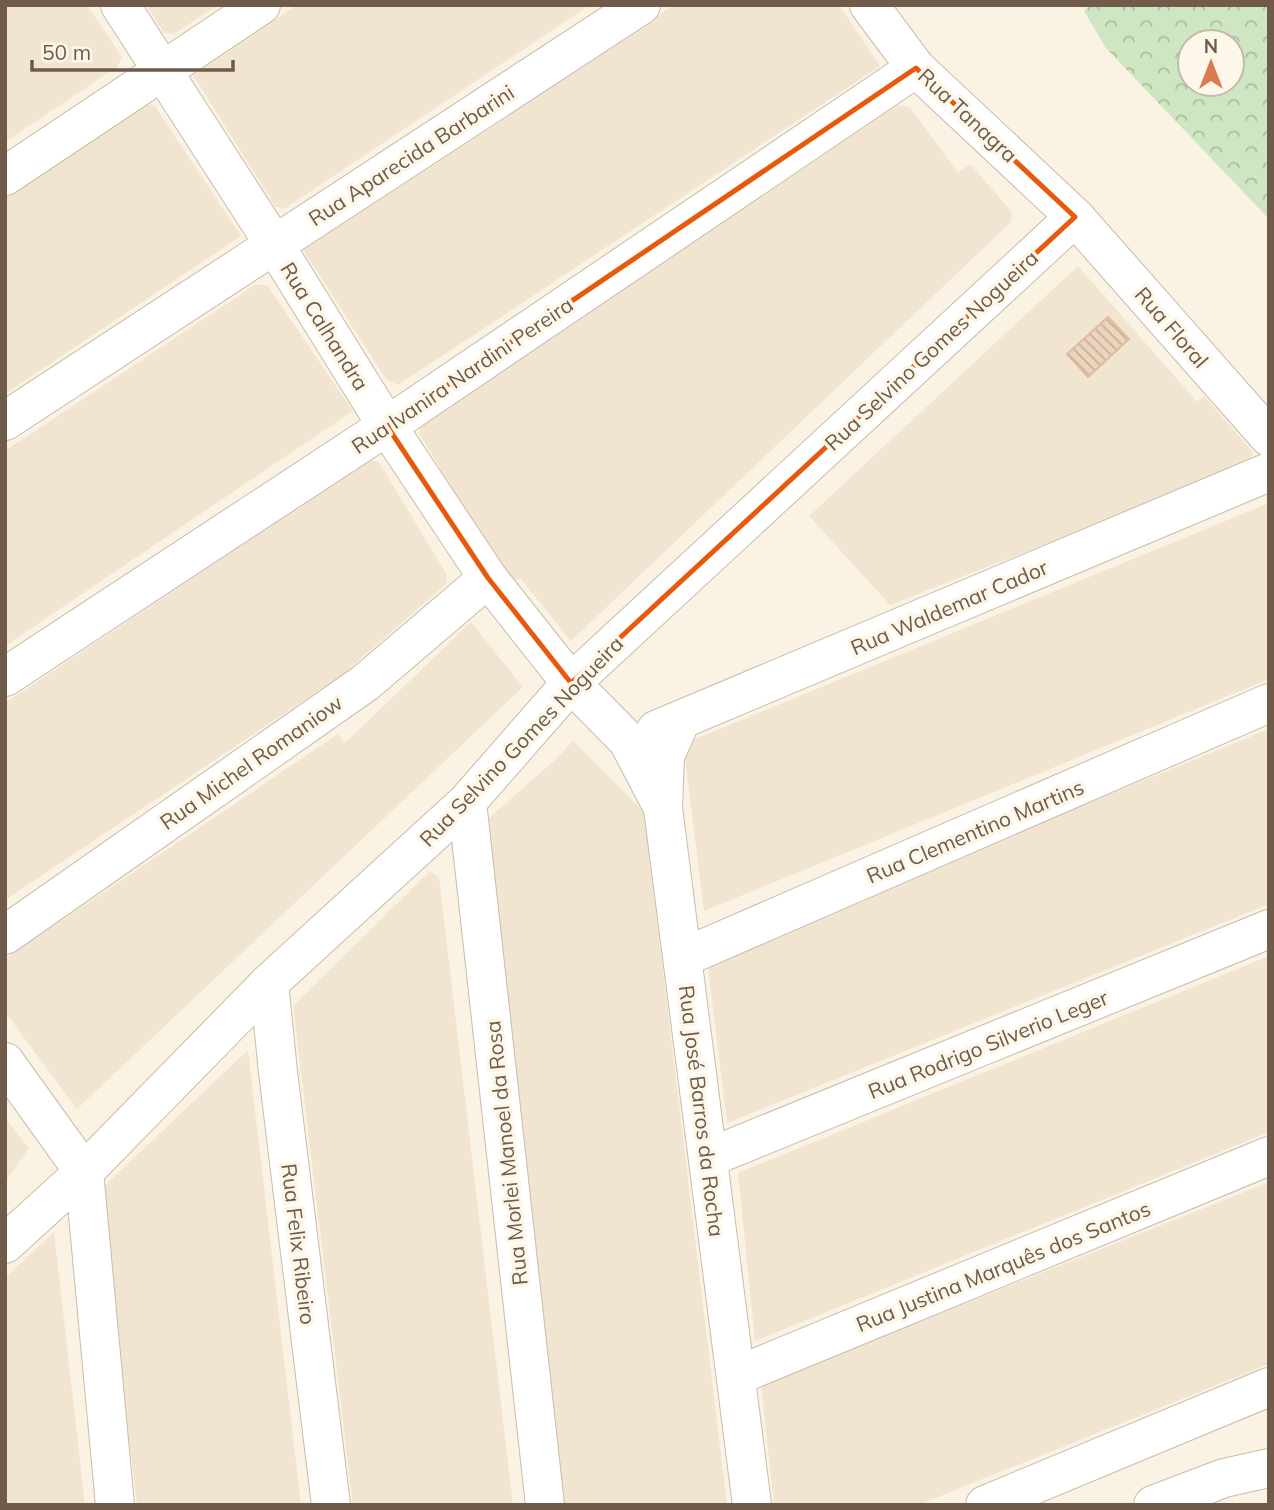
<svg xmlns="http://www.w3.org/2000/svg" width="1274" height="1510" font-family="Mulish,sans-serif">
<defs>
<pattern id="forest-crowns" width="20" height="18" patternUnits="userSpaceOnUse" patternTransform="scale(1.75)"><rect width="20" height="18" fill="#cfe6c3"/><path d="M2 6a3 3 0 1 1 6 0M12 15a3 3 0 1 1 6 0" fill="none" stroke="#acbda0"/></pattern>
<pattern id="building-back-hatch" width="6" height="6" patternUnits="userSpaceOnUse" patternTransform="scale(1.75)"><rect width="6" height="6" fill="#edd4bd"/><path d="M-1 5l2 2M0 0l6 6M5-1l2 2" fill="none" stroke="#c4af9c"/></pattern>
</defs>
<rect width="100%" height="100%" fill="#faf3e3"/>
<!-- residential -->
<path fill="#f1e5d2" d="M5,5H87L122,57L117,67L5,142Z
M146,5H218L174,34L164,33Z
M297,5H590L284,209L275,206L193,75Z
M674,5H839L880,66L398,385L387,380L303,250Z
M144,104L155,106L241,236L5,394V197Z
M897,105L910,107L958,173L970,164L1012,212L1011,222L571,641L520,578L509,584L419,433L421,425Z
M1078,266L1197,402L1204,396L1253,452L1248,465L890,605L809,516Z
M255,285H267L353,411L5,646V451Z
M370,460L379,462L447,575L446,584L342,675L5,900V703Z
M1269,503V679L704,911L684,750L688,742Z
M471,622L523,687L77,1109L5,1012V959L338,734L345,743Z
M1269,729V904L727,1123L707,960Z
M573,741L644,812L727,1505H562L482,824L555,760Z
M430,871L439,877L513,1505H353L293,1006Z
M1269,956V1132L755,1341L738,1173Z
M248,1050L301,1505H137L100,1190Z
M5,1118L29,1148L5,1182Z
M1269,1182V1364L918,1505H774L761,1385Z
M54,1232L85,1505H5V1278Z"/>
<!-- forest -->
<path fill="url(#forest-crowns)" fill-rule="evenodd" d="M1089,5H1269V219L1106,48L1084,11ZM1190,42H1232V84H1190Z"/>
<!-- building -->
<path fill="url(#building-back-hatch)" stroke="#dfbc9f" stroke-width="2" d="M1108,317L1129,339L1088,377L1067,354Z"/>
<g fill="none" stroke-linecap="round" stroke-linejoin="round">
<!-- minor casing -->
<g stroke="#cabbab" stroke-width="40">
<path id="minor" d="M120,5L274,244L387,426L488,578L571,683L628,741L663,808
M869,5L916,68L1075,217L1269,437
M5,176L261,5
M5,421L641,5
M5,677L387,426L916,68
M681,720L665,756L663,808L752,1505
M656,730L1269,472
M467,802L545,1505
M5,935L365,683L488,578
M682,958L1269,703
M269,983L278,1072L331,1505
M5,1062L84,1172L115,1505
M708,1158L1269,929
M5,1244L84,1172L269,983L467,802L571,683L1075,217
M736,1376L1269,1156
M985,1505L1269,1387
M1153,1505L1224,1478L1269,1468"/>
</g>
<!-- minor -->
<use href="#minor" stroke="#fff" stroke-width="38"/>
</g>
<!-- marked area -->
<path fill="none" stroke="#e8590c" stroke-width="5" stroke-linejoin="round" d="M916,68L1075,217L571,683L488,578L387,426Z"/>
<g text-anchor="middle" dominant-baseline="central" stroke-width="7" stroke-linejoin="round" paint-order="stroke">
<!-- street labels -->
<g font-size="21" fill="#705b4b" stroke="#fdf7e9">
<text transform="translate(968 115) rotate(43)">Rua Tanagra</text>
<text transform="translate(411 155) rotate(-33)">Rua Aparecida Barbarini</text>
<text transform="translate(325 326) rotate(58)">Rua Calhandra</text>
<text transform="translate(1172 327) rotate(49)">Rua Floral</text>
<text transform="translate(931 350) rotate(-43)">Rua Selvino Gomes Nogueira</text>
<text transform="translate(462 375) rotate(-34)">Rua Ivanira Nardini Pereira</text>
<text transform="translate(949 607) rotate(-23)">Rua Waldemar Cador</text>
<text transform="translate(521 741) rotate(-46)">Rua Selvino Gomes Nogueira</text>
<text transform="translate(251 762) rotate(-35)">Rua Michel Romaniow</text>
<text transform="translate(975 831) rotate(-23)">Rua Clementino Martins</text>
<text transform="translate(988 1044) rotate(-22)">Rua Rodrigo Silverio Leger</text>
<text transform="translate(702 1111) rotate(83)">Rua José Barros da Rocha</text>
<text transform="translate(506 1153) rotate(-96)">Rua Morlei Manoel da Rosa</text>
<text transform="translate(299 1244) rotate(83)">Rua Felix Ribeiro</text>
<text transform="translate(1003 1266) rotate(-22)">Rua Justina Marquês dos Santos</text>
</g>
</g>
<!-- border -->
<rect width="1274" height="1510" fill="none" stroke="#705b4b" stroke-width="14"/>
<!-- north arrow -->
<g transform="translate(1211 63)"><circle r="33" fill="#fdf7e9" stroke="#c5b9aa" stroke-width="2"/>
<path d="M0-5L12 26L0 18L-12 26Z" fill="#db7a52"/>
<text y="-10" font-size="19" font-weight="bold" text-anchor="middle" fill="#705b4b">N</text>
</g>
<!-- scale -->
<path d="M32 60v10h201v-10" fill="none" stroke="#705b4b" stroke-width="3.5"/>
<text x="42" y="60" font-size="21" fill="#705b4b" stroke="#fdf7e9" stroke-width="5" paint-order="stroke">50 m</text>
</svg>
